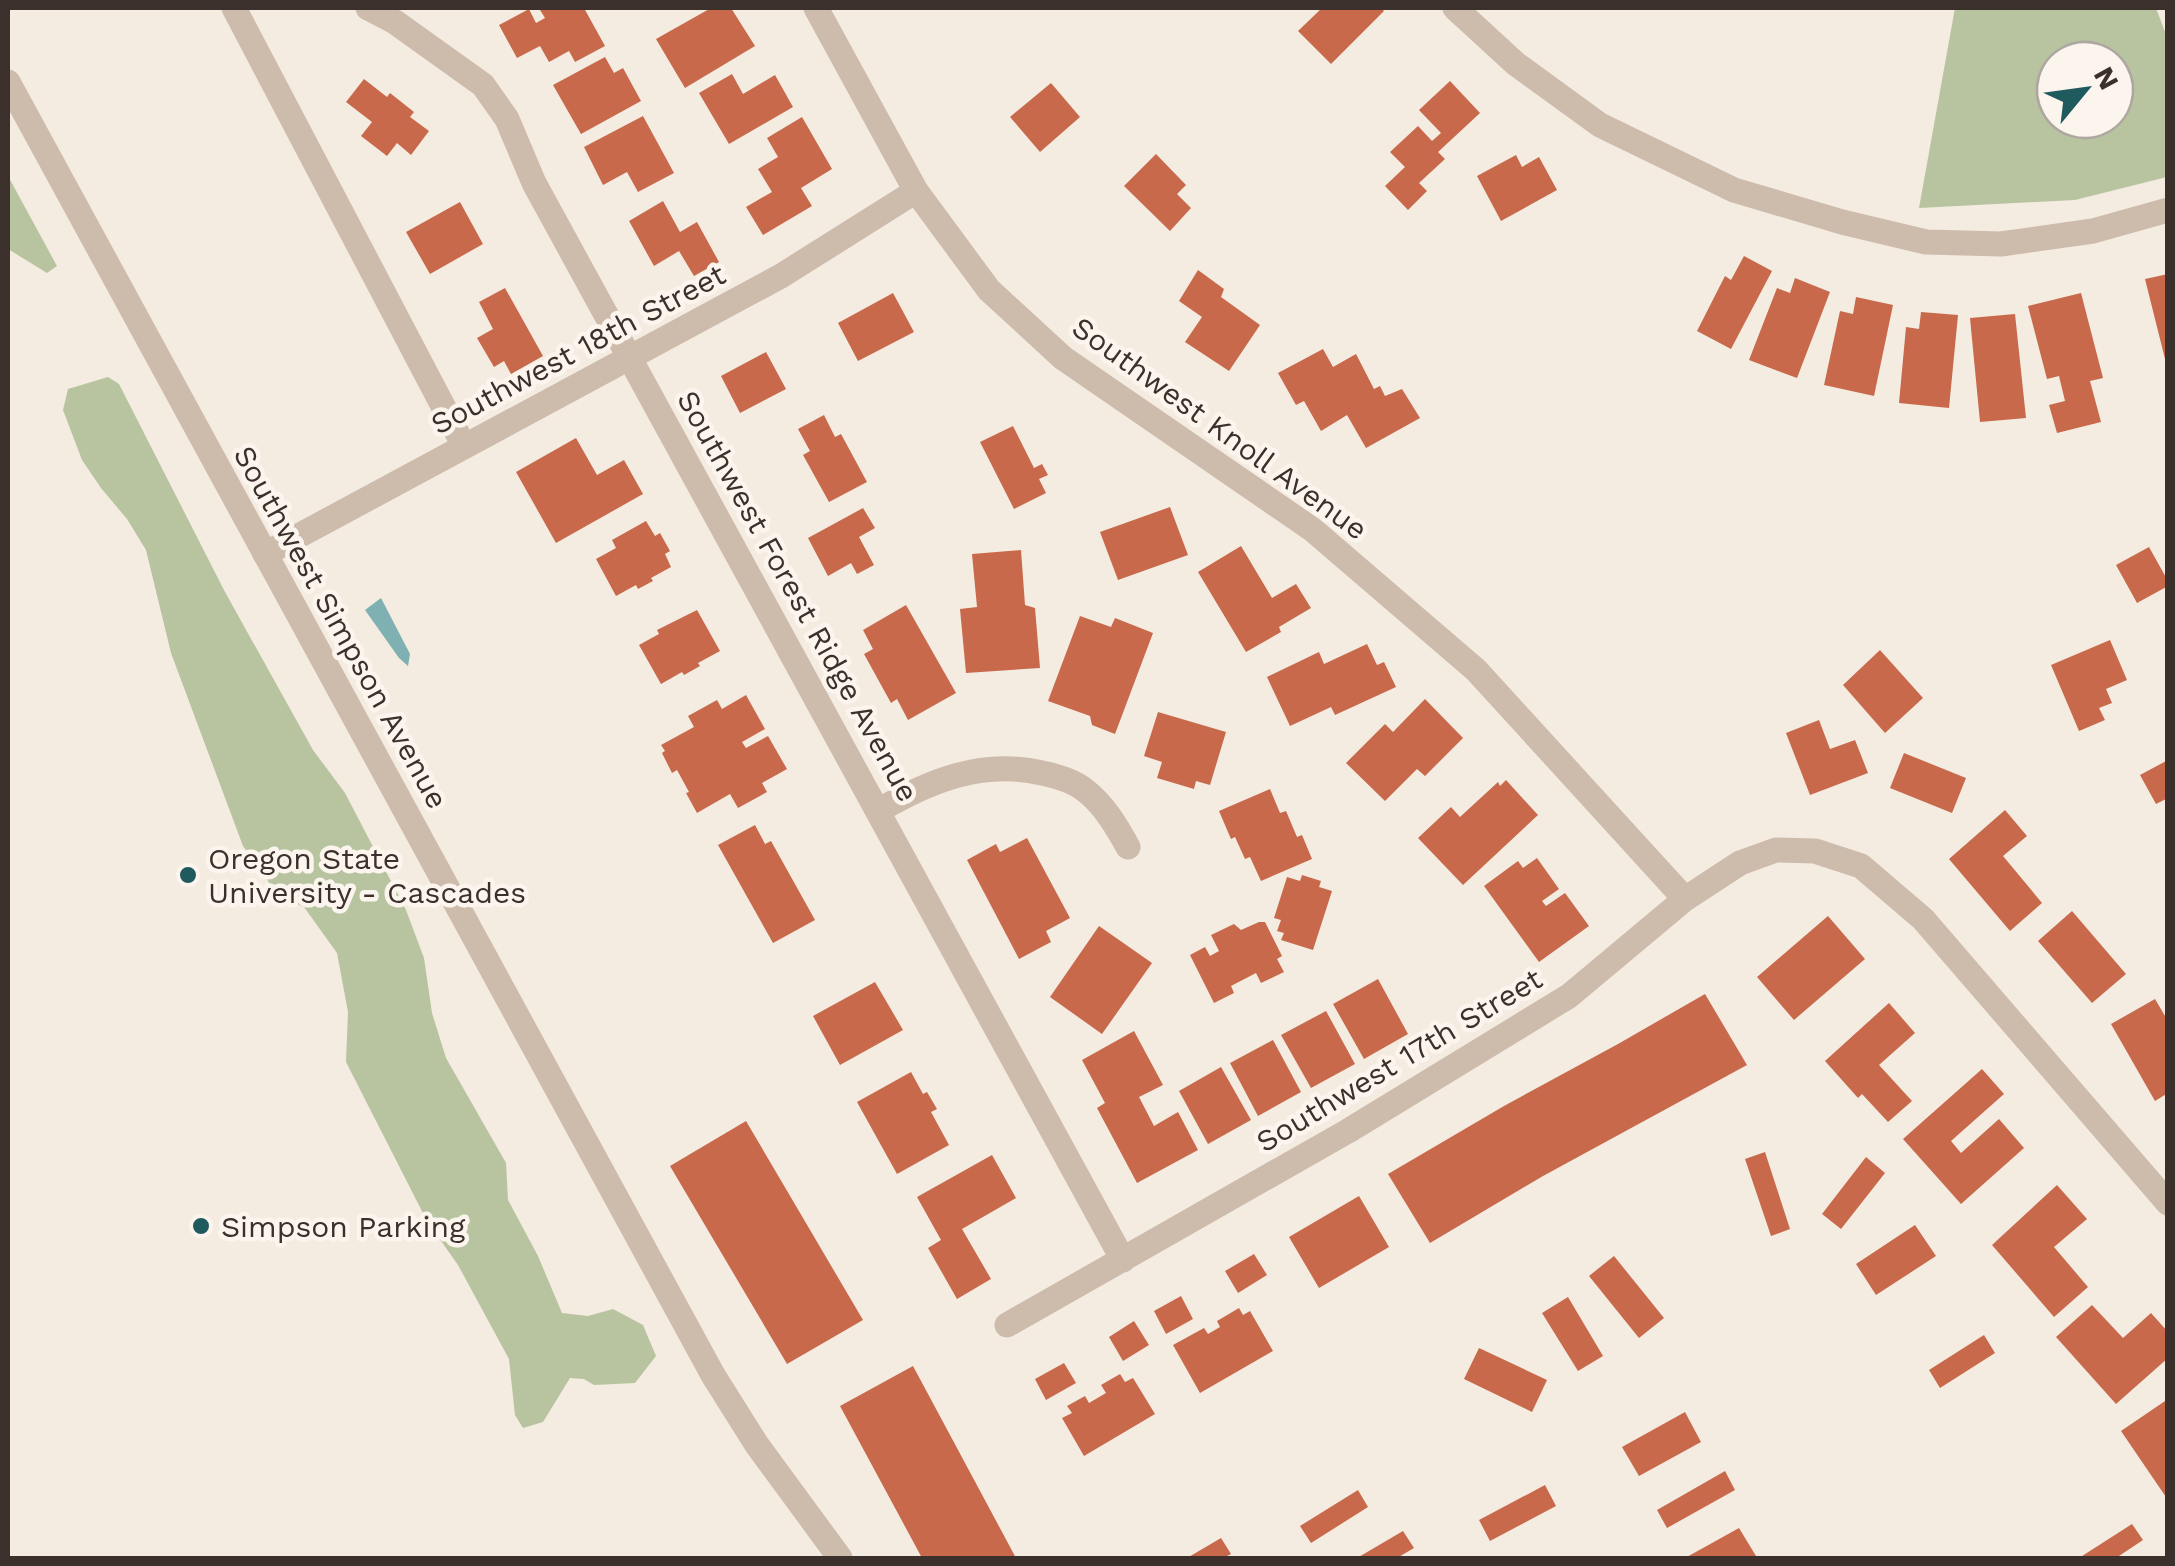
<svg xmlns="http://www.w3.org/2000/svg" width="2175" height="1566" font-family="'Work Sans',sans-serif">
<rect width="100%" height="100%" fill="#f4ebe1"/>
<!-- green -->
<path fill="#b8c4a0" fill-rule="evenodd" d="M1955,8H2156L2167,37V177L2075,200L1919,208ZM2055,60H2115V120H2055Z
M8,176L57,266L47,273L8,249Z
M108,377L119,384L225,592L313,750L345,793L406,910L424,958L432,1013L446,1058L506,1163L508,1200L538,1256L562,1313L588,1316L613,1309L643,1325L656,1356L635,1383L594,1385L584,1379L570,1378L543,1422L523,1428L515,1415L509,1359L458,1265L427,1221L346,1062L348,1012L337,953L304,907L278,895L243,846L171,653L146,550L127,519L101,488L82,460L63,410L68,389Z"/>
<!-- water -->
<path fill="#7fb0b2" d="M381,598L410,654L408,666L399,658L365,610Z"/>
<!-- building -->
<path fill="#c8694b" d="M545,8H584L605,46L575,62L569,51L549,62L540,46L517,58L499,25L529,9L536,23L545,18L540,10Z
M711,8H731L755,46L685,88L656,39Z
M1322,8H1381L1384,11L1331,64L1298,31Z
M605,57L614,73L623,68L641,101L581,134L553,85Z
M732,74L743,94L775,75L793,107L729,144L699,93Z
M364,79L387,97L390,93L414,112L410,117L429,131L411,155L397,143L387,156L361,136L372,122L346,102Z
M1450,81L1480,113L1438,152L1445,159L1419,183L1427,191L1408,210L1385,186L1405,167L1390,152L1418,126L1432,141L1441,133L1419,110Z
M1051,83L1080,117L1040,152L1010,117Z
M643,116L674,173L638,192L627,172L603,185L584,147Z
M802,117L832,169L801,188L812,206L763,235L746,207L772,192L758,169L778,157L767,138Z
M1156,154L1186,185L1177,194L1191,208L1170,231L1124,186Z
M1516,155L1522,167L1539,157L1557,190L1501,221L1477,176Z
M663,201L680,232L697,222L719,262L694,276L679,251L654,266L629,221Z
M460,202L483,244L430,274L406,232Z
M1744,256L1772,271L1731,349L1697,331L1725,276L1731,280Z
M1198,270L1224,289L1221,297L1260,325L1229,371L1185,342L1202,317L1179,301Z
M2168,274V363H2166L2145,279Z
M1795,278L1830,292L1797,378L1749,360L1777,288L1790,293Z
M505,288L543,356L511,374L504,361L494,367L477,338L493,329L479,302Z
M893,293L914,332L858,361L838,323Z
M2081,293L2103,378L2090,381L2101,422L2057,433L2049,405L2065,401L2059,376L2047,379L2028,306Z
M1856,297L1893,305L1874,396L1824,385L1840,311L1853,314Z
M1921,312L1958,315L1949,408L1899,403L1906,327L1919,329Z
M2015,314L2026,418L1980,422L1970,318Z
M1323,349L1333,367L1356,354L1374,389L1380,386L1385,396L1402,389L1420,418L1366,448L1347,415L1321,431L1304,401L1296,405L1278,373Z
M766,352L786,389L740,413L721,376Z
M824,415L835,437L841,434L867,482L829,502L803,455L810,451L798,429Z
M1013,426L1034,468L1042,464L1048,475L1039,479L1046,493L1014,509L980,442Z
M576,438L597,475L624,460L643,494L556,543L516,472Z
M1170,507L1188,555L1118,580L1100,532Z
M863,508L875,528L859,537L874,565L857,574L851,563L828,576L808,538Z
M646,521L655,536L660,533L670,551L665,554L671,567L651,578L653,581L638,589L636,585L616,596L596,559L616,548L612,540Z
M1241,546L1272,598L1296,584L1311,608L1279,627L1281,632L1246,652L1198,572Z
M2149,547L2168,581V586L2137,603L2116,565Z
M1021,550L1025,605L1035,608L1040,668L966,673L960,609L977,607L972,554Z
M906,605L956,693L908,720L897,699L891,703L864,654L873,649L863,630Z
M697,610L720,651L698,663L700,666L684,675L682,672L661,684L639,645L659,634L657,630Z
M1080,616L1111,627L1115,618L1153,633L1115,734L1092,725L1090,716L1048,701Z
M2110,640L2127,680L2106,689L2112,703L2099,708L2105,720L2079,731L2051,665Z
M1367,644L1377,665L1384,662L1396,687L1335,715L1331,707L1290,726L1267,677L1319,652L1324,664Z
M1880,650L1923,698L1885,733L1843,685Z
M746,695L765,729L742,742L746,748L768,736L787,769L762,783L767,792L738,808L730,794L697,813L686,793L689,792L677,770L672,773L662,753L665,751L661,745L694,727L688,716L717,700L722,709Z
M1425,699L1463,738L1425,776L1417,769L1385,801L1346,763L1385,724L1393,732Z
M1158,712L1226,732L1210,785L1196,781L1194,789L1157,778L1162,762L1144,756Z
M1819,720L1830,749L1855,740L1868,773L1810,795L1786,733Z
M1904,753L1966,778L1952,813L1890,788Z
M2168,760V798L2156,804L2140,775Z
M1506,780L1538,815L1463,885L1418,838L1451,807L1460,817L1498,782L1500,786Z
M1270,789L1280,813L1286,811L1297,837L1302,835L1312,859L1261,881L1250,857L1245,859L1235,837L1231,839L1219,811Z
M2005,810L2027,836L2003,856L2042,903L2010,931L1949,859Z
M755,825L765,844L771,841L815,920L773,943L718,845Z
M1027,838L1070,918L1046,931L1051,942L1019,959L967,860L996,844L1000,852Z
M1537,858L1559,889L1542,901L1546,906L1565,893L1589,926L1539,962L1484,886L1518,861L1523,868Z
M1302,875L1321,881L1319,887L1332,891L1313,950L1281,940L1284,933L1277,931L1281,920L1274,918L1287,877L1300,881Z
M2072,911L2126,974L2092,1003L2038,941Z
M1828,916L1865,959L1794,1020L1757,977Z
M1259,922H1265L1282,956L1277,959L1284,972L1261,983L1256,973L1231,986L1234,993L1214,1003L1190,955L1205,947L1210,956L1219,951L1211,935L1234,924L1241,930Z
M1099,926L1152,963L1102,1034L1050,997Z
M1378,979L1408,1034L1364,1059L1333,1004Z
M875,982L903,1030L840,1065L813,1016Z
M1705,994L1747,1065L1543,1176L1430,1243L1388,1174L1504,1106L1618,1044Z
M2155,999L2168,1021V1093L2155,1101L2111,1024Z
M1889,1003L1915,1033L1879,1065L1912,1101L1888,1122L1862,1094L1858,1098L1825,1061Z
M1326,1011L1355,1064L1311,1088L1281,1035Z
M1134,1031L1163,1085L1139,1097L1154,1126L1178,1112L1198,1150L1137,1183L1097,1108L1105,1103L1082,1060Z
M1273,1040L1301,1092L1258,1116L1230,1063Z
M1221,1067L1251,1120L1208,1144L1179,1091Z
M1982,1069L2004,1094L1951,1141L1961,1153L1999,1119L2024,1148L1961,1204L1903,1139Z
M911,1072L923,1094L927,1092L937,1109L931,1112L949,1145L897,1174L857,1102Z
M746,1121L863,1320L787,1364L670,1166Z
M1765,1152L1790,1229L1771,1236L1745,1159Z
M992,1155L1016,1198L962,1229L991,1279L957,1299L928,1248L941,1240L917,1197Z
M1866,1157L1885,1173L1841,1229L1822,1214Z
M2057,1185L2087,1219L2054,1247L2088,1287L2054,1317L1992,1245Z
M1359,1196L1389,1247L1319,1288L1289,1237Z
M1915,1225L1936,1256L1876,1295L1856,1264Z
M1254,1254L1267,1275L1238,1293L1225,1271Z
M1614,1256L1664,1318L1639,1338L1589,1276Z
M1181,1296L1193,1319L1166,1334L1154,1311Z
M1568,1297L1603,1356L1578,1371L1542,1313Z
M2092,1305L2123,1338L2151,1313L2168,1332V1358L2116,1404L2056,1337Z
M1239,1308L1243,1315L1250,1311L1273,1351L1200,1393L1173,1345L1204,1328L1208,1334L1220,1327L1217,1321Z
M1134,1321L1149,1345L1123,1361L1109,1337Z
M1984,1335L1995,1353L1940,1388L1929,1370Z
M1479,1348L1547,1380L1532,1412L1464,1379Z
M1064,1363L1076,1383L1046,1400L1035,1379Z
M913,1366L1016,1558H922L840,1406Z
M1120,1374L1125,1382L1133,1378L1155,1414L1084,1456L1062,1418L1072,1413L1067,1406L1085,1396L1089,1403L1106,1393L1101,1385Z
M2168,1399V1500L2121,1431Z
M1685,1412L1701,1442L1639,1476L1622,1447Z
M1725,1471L1735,1490L1667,1528L1657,1510Z
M1545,1485L1556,1506L1490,1541L1479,1520Z
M1358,1490L1368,1507L1311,1543L1300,1526Z
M2132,1524L2143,1540L2116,1558H2079Z
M1739,1528L1756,1556L1752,1558H1685Z
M1403,1531L1414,1548L1397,1558H1357Z
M1221,1538L1231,1554L1223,1558H1187Z"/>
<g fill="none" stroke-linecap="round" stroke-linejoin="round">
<!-- minor -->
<path stroke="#cdbbac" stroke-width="25" d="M234,8L464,446
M368,8L395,22L483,85L507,119L534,183L1123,1260
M816,8L916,191L989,290L1063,358L1313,530L1476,670L1685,899
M1455,8L1516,64L1600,125L1734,190L1842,222L1926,242L2001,244L2093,231L2168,210
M265,554L781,276L916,191
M878,811C929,781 982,759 1042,773C1057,776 1074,781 1086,791C1104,805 1117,827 1128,847
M1007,1325L1348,1131L1569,996L1685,899L1740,863L1776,850L1815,851L1861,866L1923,919L2168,1203"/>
<!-- tertiary -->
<path stroke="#cdbbac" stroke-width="25" d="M8,82L713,1375L757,1445L840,1558"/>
</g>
<!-- markers -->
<g fill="#1f5a5e" stroke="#fbf5ee" stroke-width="4">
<circle cx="188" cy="875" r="10"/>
<circle cx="201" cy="1226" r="10"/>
</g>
<g text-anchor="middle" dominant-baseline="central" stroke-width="9" stroke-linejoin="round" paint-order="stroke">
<!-- street labels -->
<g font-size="30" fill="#3b302b" stroke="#fbf5ee">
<text transform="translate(578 349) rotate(-28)">Southwest 18th Street</text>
<text transform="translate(1220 428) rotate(36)">Southwest Knoll Avenue</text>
<text transform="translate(798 596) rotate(61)">Southwest Forest Ridge Avenue</text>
<text transform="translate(341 627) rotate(61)">Southwest Simpson Avenue</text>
<text transform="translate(1399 1060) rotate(-31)">Southwest 17th Street</text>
</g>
<!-- poi labels -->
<g font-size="30" fill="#3b302b" stroke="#fbf5ee" text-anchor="start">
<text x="208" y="858">Oregon State<tspan x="208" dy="34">University - Cascades</tspan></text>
<text x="221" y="1226">Simpson Parking</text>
</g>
</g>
<!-- border -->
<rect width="2175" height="1566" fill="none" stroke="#3b302b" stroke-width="20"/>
<!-- north arrow -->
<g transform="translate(2085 90) rotate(61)"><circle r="48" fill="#fbf5ee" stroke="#aea6a0" stroke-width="2.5"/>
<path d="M0-8L18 38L0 25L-18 38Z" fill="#1f5a5e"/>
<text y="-15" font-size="28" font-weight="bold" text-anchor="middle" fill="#3b302b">N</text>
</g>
</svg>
